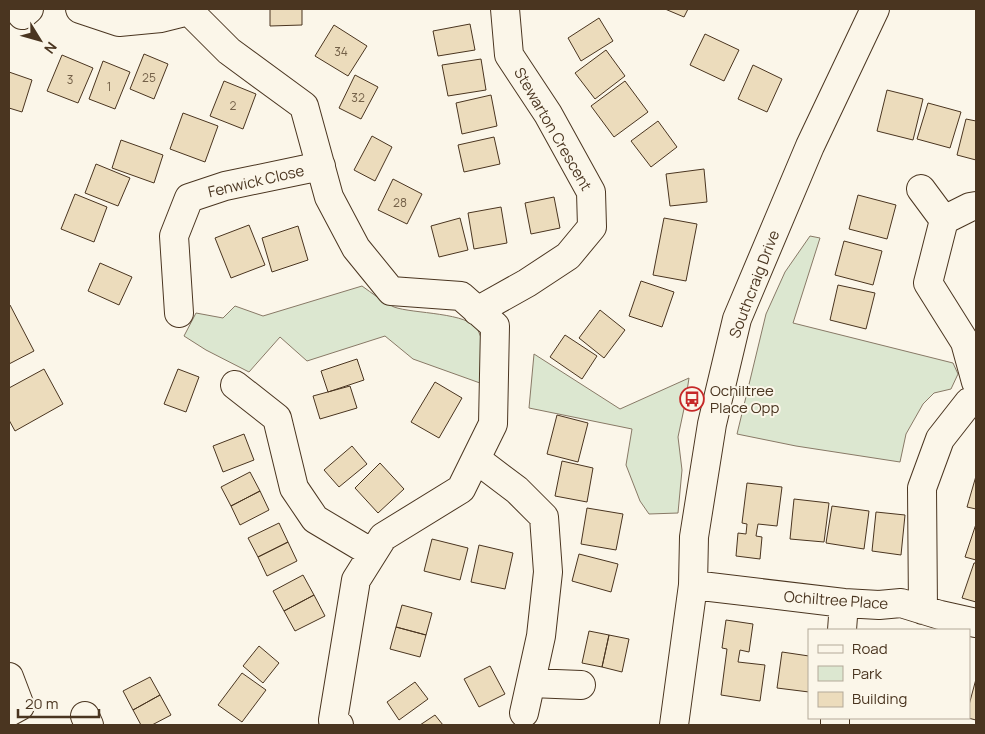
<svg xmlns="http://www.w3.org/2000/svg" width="985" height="734" font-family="Manrope,sans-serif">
<rect width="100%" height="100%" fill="#fbf6e9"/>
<!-- green -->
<path fill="#dce7d0" stroke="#887966" d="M810,236L820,238L793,323L953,363L958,374L951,389L934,393L923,404L906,434L900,462L796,446L737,434L766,314L785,272Z
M362,286C372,293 383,302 394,307C413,314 469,312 478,330C486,346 481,366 480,383L413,359L385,336L307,361L280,337L249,372L206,350L184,336L196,313L223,318L235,306L263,316Z
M534,354L620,409L689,378L685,404L678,437L682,470L678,513L649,514L640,501L626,465L632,429L529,408Z"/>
<!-- building -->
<path fill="#ecdcbc" stroke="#4a3520" d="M270,9H302V25L270,26Z
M665,9H688L684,17Z
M599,18L613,41L581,61L568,38Z
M470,24L475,50L438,56L433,31Z
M334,25L367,46L348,76L315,56Z
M705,34L739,50L724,81L690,65Z
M606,50L625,76L595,99L575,73Z
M144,54L168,64L154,99L130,89Z
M62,55L93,68L78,103L47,91Z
M481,59L486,90L448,96L442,65Z
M103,61L130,72L115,109L89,99Z
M753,65L782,79L767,112L738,99Z
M9,72L32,80L22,112L9,108Z
M355,75L378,87L361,119L339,108Z
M224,81L256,94L243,129L210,116Z
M625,81L648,112L614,137L591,106Z
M887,90L923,99L913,140L877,131Z
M491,95L497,126L462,134L456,103Z
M928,103L961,112L950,148L917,139Z
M183,113L218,126L205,162L170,149Z
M966,119L976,121V160L957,155Z
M658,121L677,147L651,167L631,141Z
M372,136L392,147L375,181L354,170Z
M494,137L500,164L464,172L458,145Z
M121,140L163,155L154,183L112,168Z
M96,164L130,178L118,206L85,193Z
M704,169L707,202L670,206L666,174Z
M393,179L422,194L407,224L378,210Z
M75,194L107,207L94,242L61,229Z
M858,195L896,205L887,239L849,229Z
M554,197L560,228L531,234L525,203Z
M501,207L507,243L474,249L468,213Z
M460,218L468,250L439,257L431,226Z
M664,218L697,224L686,281L653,275Z
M249,225L265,265L231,278L215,238Z
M298,226L308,260L272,272L262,238Z
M844,241L882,251L873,285L835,275Z
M100,263L132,277L119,305L88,291Z
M641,281L674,292L662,327L629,316Z
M838,285L875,293L866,329L830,320Z
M10,305L34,351L9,364V306Z
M600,310L625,330L604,358L579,338Z
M565,335L597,356L582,379L550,357Z
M357,359L364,380L328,392L321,371Z
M44,369L63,404L15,431L9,420V388Z
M178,369L199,377L186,412L164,404Z
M435,382L462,398L439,438L411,422Z
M350,386L357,408L320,419L313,396Z
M557,415L588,423L578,462L547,454Z
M244,434L254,460L223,472L213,446Z
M352,446L367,464L339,487L324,470Z
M562,461L593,468L587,502L555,496Z
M380,463L404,489L378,513L355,488Z
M250,472L260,491L231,506L221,487Z
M976,476V509L967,507Z
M747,483L782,487L777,526L758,524L756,536L762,537L760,559L736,556L738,533L746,534L747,524L742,523Z
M260,491L269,510L240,525L231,506Z
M794,499L829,503L824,542L790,539Z
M832,506L869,511L864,549L826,543Z
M587,508L623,514L616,550L581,544Z
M876,512L905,515L901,555L872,551Z
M279,523L288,542L258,557L248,538Z
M976,524V560L965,557Z
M432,539L468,548L460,580L424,571Z
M288,542L297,561L267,576L258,557Z
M479,545L513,553L505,589L471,582Z
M579,554L618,564L611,592L572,581Z
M974,563H976V602L962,598Z
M303,575L314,595L284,611L273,591Z
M314,595L325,616L295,631L284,611Z
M402,605L432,613L426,635L396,627Z
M726,620L753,624L749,652L740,650L738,662L765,665L760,701L721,695L727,649L722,648Z
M396,627L426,635L420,657L390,649Z
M589,631L609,635L602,667L582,663Z
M609,635L629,639L622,672L602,667Z
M259,646L279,663L263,683L243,666Z
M782,652L809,656V692L777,688Z
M490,666L505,694L479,707L464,679Z
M242,673L266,690L242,722L218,705Z
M150,677L160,695L133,710L123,691Z
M976,679V720L968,718H969V705Z
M415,682L428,699L399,720L387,702Z
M160,695L171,715L152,725H141L133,710Z
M435,715L443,725H420Z"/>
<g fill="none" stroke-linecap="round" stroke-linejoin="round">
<!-- minor casing -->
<g stroke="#4a3520" stroke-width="30">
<path id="minor" d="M80,9L119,22L161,18L189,11
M191,9L189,11L229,51L304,106L329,197L356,248L391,291L461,296L495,326L493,424L461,489L383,537L356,580L333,720L339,725
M22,15L29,9
M921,189L944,220L928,283L965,342L976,382
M944,220L970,207L976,206
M477,311L527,283L568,256L592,227L591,192L548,114L509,55L505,9
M179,313L174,236L189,198L225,186L321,166
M235,385L277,418L294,488L315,519L372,553
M476,459L517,490L544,517L548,572L541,636L524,713
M693,585L844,603L879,605L901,603L940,615L976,623
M923,610L922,488L940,439L969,402L976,400
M842,630L844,603
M9,677L20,706L9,712
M531,683L581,685
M85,716L89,725
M674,725L693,585L694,537L712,424L737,319L810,146L875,9
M835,725V718"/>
</g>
<!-- minor -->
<use href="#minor" stroke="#fbf6e9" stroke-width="28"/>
</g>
<!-- icons -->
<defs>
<g id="bus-ring" transform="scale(1.25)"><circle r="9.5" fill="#fbf6e9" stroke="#c62828" stroke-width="1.5"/><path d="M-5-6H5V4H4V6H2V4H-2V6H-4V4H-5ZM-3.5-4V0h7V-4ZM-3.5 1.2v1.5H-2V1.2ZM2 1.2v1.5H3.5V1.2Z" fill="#c62828"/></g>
</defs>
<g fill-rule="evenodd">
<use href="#bus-ring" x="692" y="399"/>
</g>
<g text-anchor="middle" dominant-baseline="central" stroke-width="4" stroke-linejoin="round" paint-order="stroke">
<!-- number labels -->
<g font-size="12" fill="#725f47">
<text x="341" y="51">34</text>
<text x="149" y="77">25</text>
<text x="70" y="79">3</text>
<text x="109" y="86">1</text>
<text x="358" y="97">32</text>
<text x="233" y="105">2</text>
<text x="400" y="202">28</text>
</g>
<!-- street labels -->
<g font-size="15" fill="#4a3520" stroke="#fbf6e9">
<text transform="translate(553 129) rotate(60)">Stewarton Crescent</text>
<text transform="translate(256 181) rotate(-13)">Fenwick Close</text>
<text transform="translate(754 284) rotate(-69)">Southcraig Drive</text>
<text transform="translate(836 600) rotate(4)">Ochiltree Place</text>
</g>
<!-- poi labels -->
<g font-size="15" fill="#4a3520" stroke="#fbf6e9" text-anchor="start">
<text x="710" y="390">Ochiltree<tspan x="710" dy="17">Place Opp</tspan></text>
</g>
</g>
<!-- border -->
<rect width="985" height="734" fill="none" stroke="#4a3520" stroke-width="20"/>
<!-- legend -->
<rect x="808" y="629" width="162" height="90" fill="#fbf6e9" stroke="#b4a999"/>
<rect x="818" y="645" width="25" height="8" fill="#fbf6e9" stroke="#b4a999"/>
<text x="852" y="654" font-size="15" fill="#4a3520">Road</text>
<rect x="818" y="666" width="25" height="15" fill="#dce7d0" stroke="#b4a999"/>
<text x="852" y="679" font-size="15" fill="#4a3520">Park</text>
<rect x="818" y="692" width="25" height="15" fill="#ecdcbc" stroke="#b4a999"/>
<text x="852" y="704" font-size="15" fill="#4a3520">Building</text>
<!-- north arrow -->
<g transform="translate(40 40) rotate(127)" stroke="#fbf6e9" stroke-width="4" paint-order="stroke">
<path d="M0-4L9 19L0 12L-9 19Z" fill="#4a3520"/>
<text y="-8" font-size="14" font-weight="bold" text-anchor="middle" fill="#4a3520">N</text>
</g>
<!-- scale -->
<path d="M18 709v8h81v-8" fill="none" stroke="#4a3520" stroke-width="2.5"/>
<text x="25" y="709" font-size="15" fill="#4a3520" stroke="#fbf6e9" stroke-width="4" paint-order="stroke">20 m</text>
</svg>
